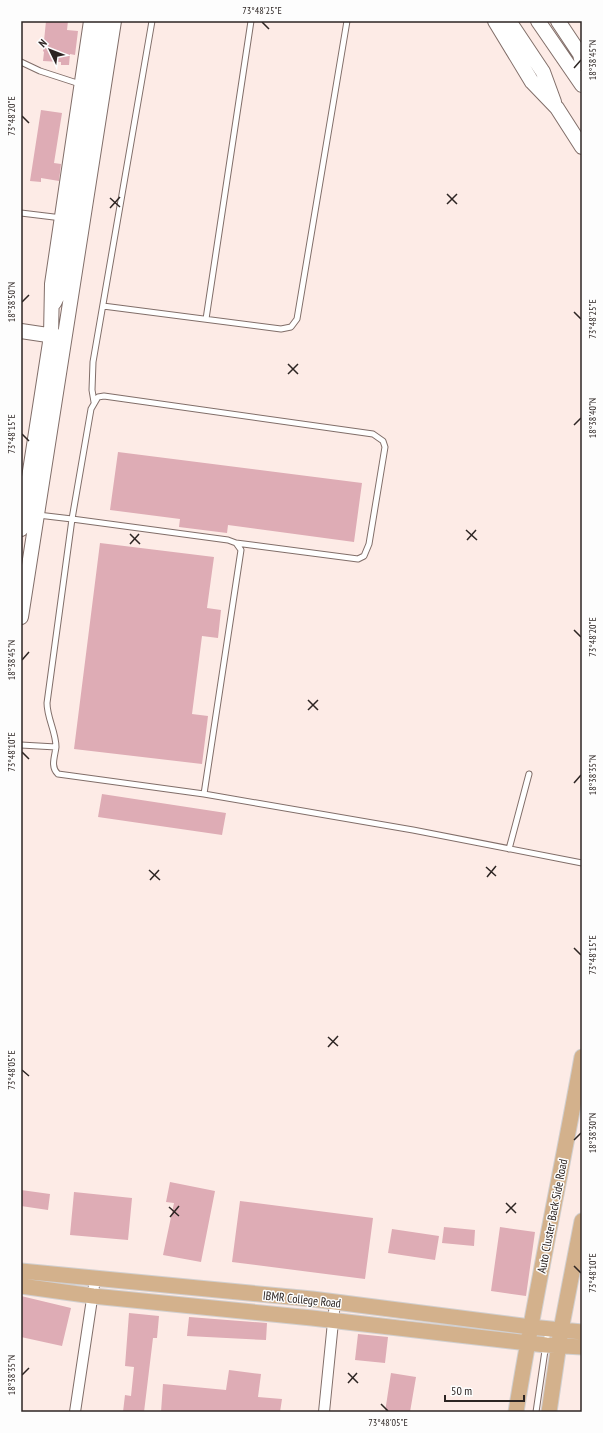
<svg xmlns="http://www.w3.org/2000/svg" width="603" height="1433" font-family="'PT Sans Narrow',sans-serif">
<rect width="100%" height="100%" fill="#fdebe6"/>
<!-- building -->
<path fill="#deacb5" d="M46,21H68L67,30L78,31L75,55L70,54L69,65H61V62L43,61L44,52L43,51Z
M41,110L62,113L54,163L61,164L59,181L41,178V182L30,181Z
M118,452L362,483L354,542L228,525L227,533L179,527L180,519L110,510Z
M100,543L214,557L207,608L221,610L218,638L202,636L192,714L208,716L202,764L74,749Z
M102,794L226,813L222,835L98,817Z
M170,1182L215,1191L201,1262L163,1255L174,1203L166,1202Z
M21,1190L50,1194L48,1210L21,1206Z
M74,1192L132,1198L128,1240L70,1235Z
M240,1201L373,1218L365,1279L232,1262Z
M444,1227L475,1230L474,1246L442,1243Z
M500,1227L535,1232L526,1296L491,1291Z
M392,1229L439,1236L435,1260L388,1253Z
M21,1296L71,1308L62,1346L21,1337Z
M129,1313L159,1316L157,1338H153L144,1412H123L125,1395L131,1396L134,1367L125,1366Z
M189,1317L267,1323L266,1340L187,1336Z
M358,1334L388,1337L385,1363L355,1360Z
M229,1370L261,1374L258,1397L282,1399L280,1412H161L163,1384L226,1390Z
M391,1373L416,1377L410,1412H385Z"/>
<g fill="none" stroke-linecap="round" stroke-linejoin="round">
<!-- lane casing -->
<g stroke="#816e69" stroke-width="7">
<path id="lane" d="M21,62L40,71L80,84
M21,213L62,218
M103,306L281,329L291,327L297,319L347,21
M206,319L251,21
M94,402L92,390L93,362L152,21
M38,515L72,519L91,409L98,397L104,396L373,434L383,441L385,447L369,544L364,556L358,559L236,543
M21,745L56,747
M204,794L241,550L236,543L228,540L72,519L47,703C47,718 56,732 56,747C55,756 50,767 58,774L204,794L413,830L582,863
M509,849L529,774
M536,1412L548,1330"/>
</g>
<!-- street casing -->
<g stroke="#816e69" stroke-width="12">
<path id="street" d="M75,1412L95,1279
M324,1412L335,1302"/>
</g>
<!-- secondary casing -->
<g stroke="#816e69" stroke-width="16">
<path id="secondary" d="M495,21L532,82L557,108L582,147
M509,21L543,72L554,102
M538,21L582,85
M558,21L580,54L582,63
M54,303L63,285L101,21
M21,331L61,337
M21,529L51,336L52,284L91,21
M21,617L114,21"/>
</g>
<!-- primary casing -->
<g stroke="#d1cfcf" stroke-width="17">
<path id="primary" d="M21,1271L312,1299L530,1327L582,1332
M21,1286L93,1296L312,1318L546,1345L582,1347
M516,1412C535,1293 561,1175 582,1057
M549,1412L561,1330L582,1221"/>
</g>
<!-- lane -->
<use href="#lane" stroke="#fff" stroke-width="5"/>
<!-- street -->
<use href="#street" stroke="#fff" stroke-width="10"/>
<!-- secondary -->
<use href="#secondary" stroke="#fff" stroke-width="14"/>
<!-- primary -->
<use href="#primary" stroke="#d3b18c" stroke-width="15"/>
</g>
<!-- ticks -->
<path fill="none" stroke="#2d2523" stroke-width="1.5" d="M262,22L269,29M574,68L581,60M22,116L29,123M447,194L457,204M110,198L120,207M447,204L457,194M110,208L120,197M22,302L29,295M574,312L581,319M288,364L298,374M288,374L298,364M574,425L581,418M22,434L29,441M466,530L477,540M130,534L140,544M467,540L476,530M130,544L139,534M574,630L581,637M22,660L29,652M308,700L318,710M308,710L318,700M22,752L29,759M574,783L581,775M486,867L496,876M149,870L160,880M487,877L496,866M150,880L159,870M574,948L581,955M328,1037L338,1046M328,1047L338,1036M22,1070L29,1076M574,1140L581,1133M506,1203L516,1213M169,1207L179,1216M506,1213L516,1203M170,1217L179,1206M574,1266L581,1273M348,1373L358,1383M22,1375L29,1368M348,1383L357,1373M381,1404L388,1411"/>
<g text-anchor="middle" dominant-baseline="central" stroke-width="3" stroke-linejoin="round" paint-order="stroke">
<!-- street labels -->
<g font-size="12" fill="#2d2523" stroke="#fdfdfd">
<text transform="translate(552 1216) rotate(-79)">Auto Cluster Back Side Road</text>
<text transform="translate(302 1299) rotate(6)">IBMR College Road</text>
</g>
</g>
<!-- border -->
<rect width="603" height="1433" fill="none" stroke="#fdfdfd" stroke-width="44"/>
<!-- north arrow -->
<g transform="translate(50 50) rotate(313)" stroke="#fdfdfd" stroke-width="3" paint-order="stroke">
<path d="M0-3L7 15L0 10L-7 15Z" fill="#2d2523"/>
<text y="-6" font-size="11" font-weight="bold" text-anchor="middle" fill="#2d2523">N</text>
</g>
<!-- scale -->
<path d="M445 1395v6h79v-6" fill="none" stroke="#2d2523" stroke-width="2"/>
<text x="451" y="1395" font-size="12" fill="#2d2523" stroke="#fdfdfd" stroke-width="3" paint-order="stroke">50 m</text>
<rect x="22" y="22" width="559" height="1389" fill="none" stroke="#2d2523" stroke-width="1.5"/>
<g font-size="10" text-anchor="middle" fill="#2d2523">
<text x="262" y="14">73°48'25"E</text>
<text transform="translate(592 60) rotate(-90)" y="4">18°38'45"N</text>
<text transform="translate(11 116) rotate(-90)" y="4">73°48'20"E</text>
<text transform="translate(11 302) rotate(-90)" y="4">18°38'50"N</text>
<text transform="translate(592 319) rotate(-90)" y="4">73°48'25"E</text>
<text transform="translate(592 418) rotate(-90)" y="4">18°38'40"N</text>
<text transform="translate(11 434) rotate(-90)" y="4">73°48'15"E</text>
<text transform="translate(592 637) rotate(-90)" y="4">73°48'20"E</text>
<text transform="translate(11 660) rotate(-90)" y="4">18°38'45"N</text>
<text transform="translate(11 752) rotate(-90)" y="4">73°48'10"E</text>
<text transform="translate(592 775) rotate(-90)" y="4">18°38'35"N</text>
<text transform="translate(592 955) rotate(-90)" y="4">73°48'15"E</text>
<text transform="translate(11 1070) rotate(-90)" y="4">73°48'05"E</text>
<text transform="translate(592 1133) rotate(-90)" y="4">18°38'30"N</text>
<text transform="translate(592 1273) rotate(-90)" y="4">73°48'10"E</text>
<text transform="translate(11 1375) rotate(-90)" y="4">18°38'35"N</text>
<text x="388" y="1426">73°48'05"E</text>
</g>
</svg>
